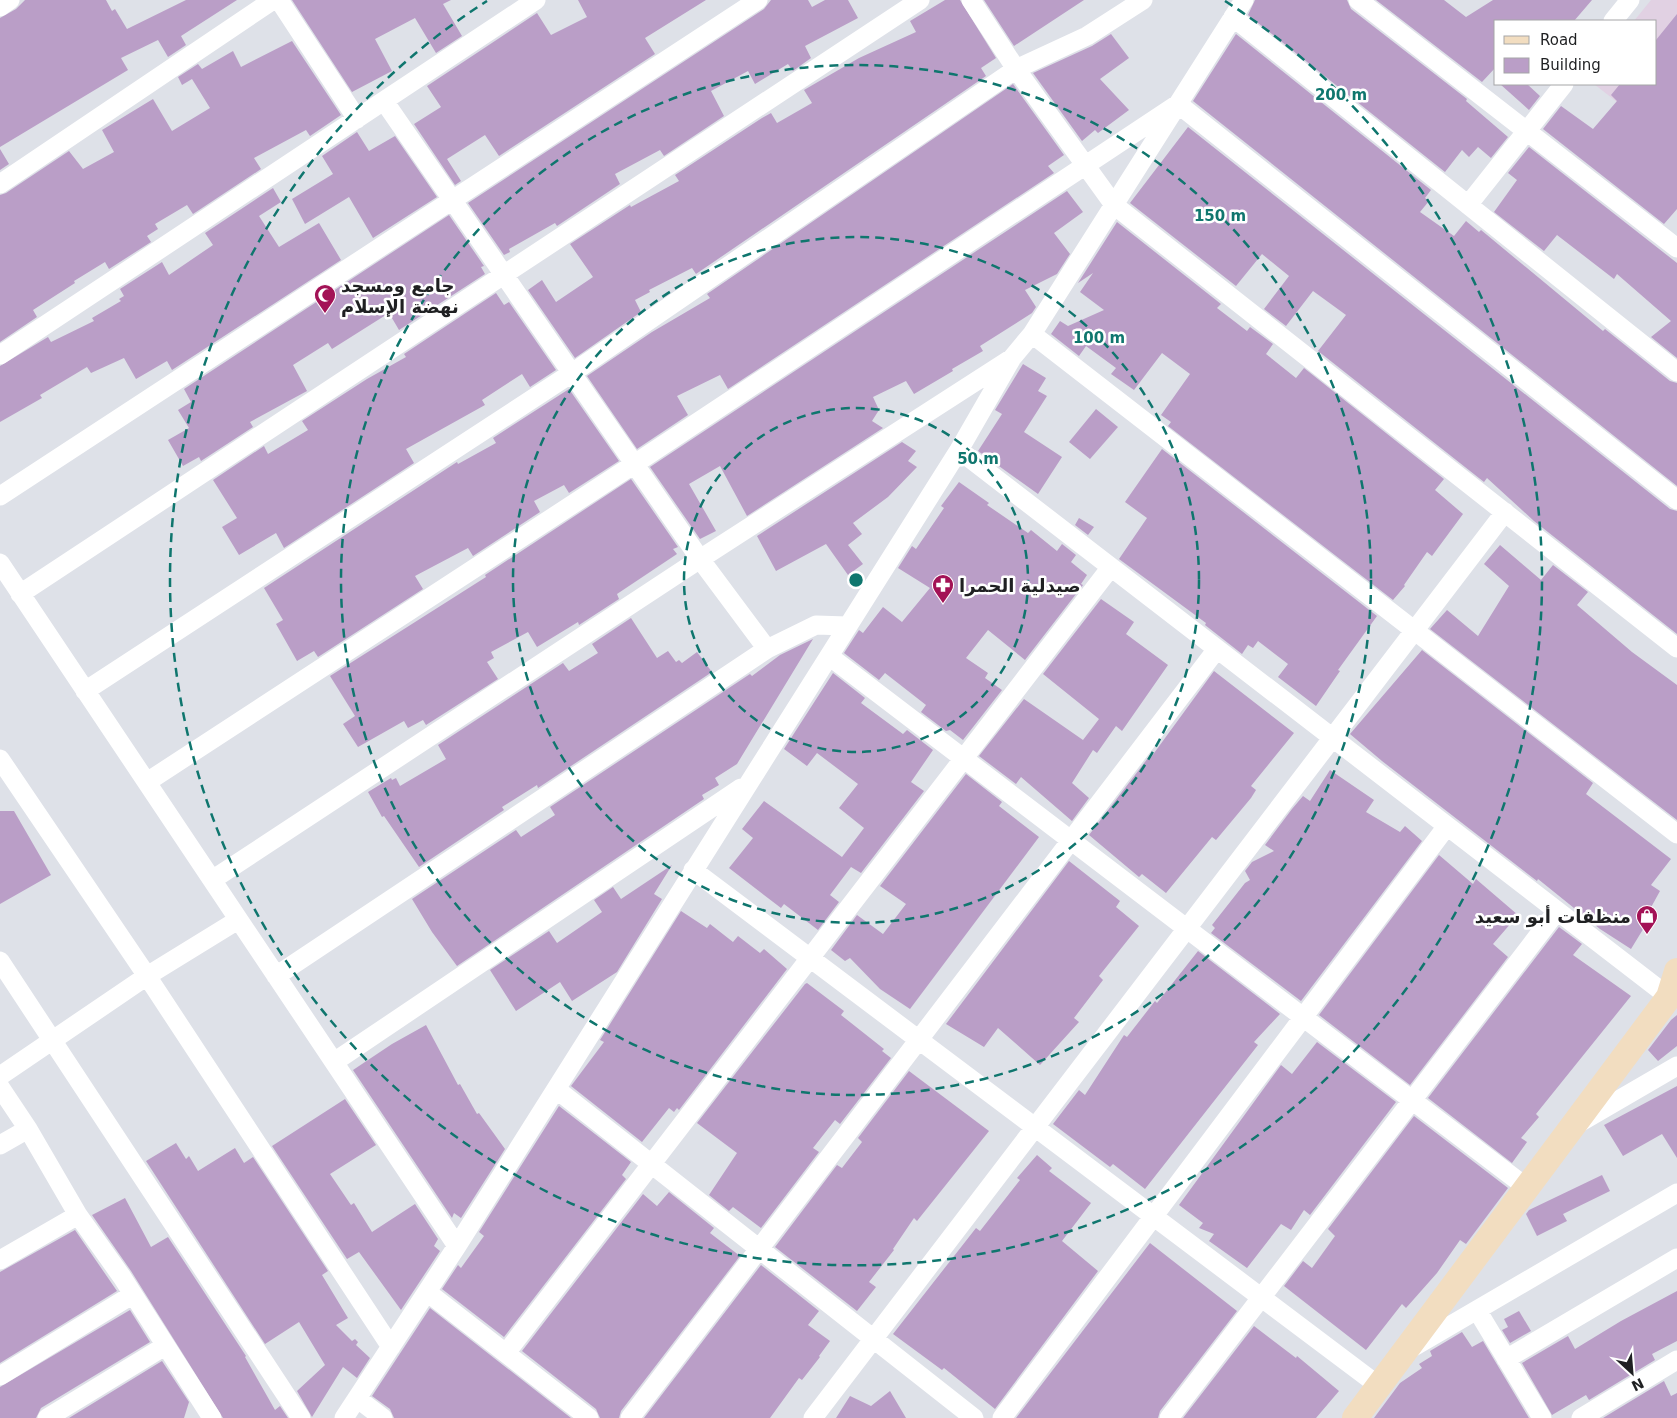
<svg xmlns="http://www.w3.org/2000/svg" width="1677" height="1418" font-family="'DejaVu Sans','Noto Naskh Arabic',sans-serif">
<rect width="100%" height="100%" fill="#dee1e8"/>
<!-- education -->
<path fill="#e1d1e3" d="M1651,0H1677V149L1594,84H1656V21H1634Z"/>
<!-- building -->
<path fill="#ba9ec7" d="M25,0H106L112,11L115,9L127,29L186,0H237L181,36L186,45L168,57L158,40L121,58L128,70L0,147V18L16,9Z
M292,0H451L443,4L462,36L436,53L415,18L375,39L392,71L352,92Z
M578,0H706L645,38L655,54L499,156L485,135L447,159L461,181L455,185L414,124L441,107L427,86L537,13L551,35L587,17Z
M771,0H808L812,7L825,0H848L858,18L805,46L811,58L793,71L788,64L755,84L748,71L711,91L724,116L664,156L660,150L615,174L620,184L557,226L555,223L509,249L510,252L504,255L468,203L764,9Z
M945,0H960L996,58L981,68L986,76L696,274L692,268L649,290L650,292L635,300L641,312L575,358L528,290L542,280L556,302L593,277L570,244L630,205L631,207L679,181L675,175L762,118L771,113L777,123L812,103L804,90L859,58L916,32L910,21Z
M984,0H1084L1014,46Z
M1255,0H1347L1351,9L1467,99L1466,101L1508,137L1491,158L1478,147L1469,157L1462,150L1445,172L1248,15Z
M1376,0H1444L1466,17L1493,0H1592L1574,21H1496V67L1482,82Z
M1677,14V209L1664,224L1543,129L1561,106L1593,129L1617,101L1611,95L1620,84H1656V40Z
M1111,34L1129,58L1100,79L1129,110L1098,133L1095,130L1082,141L1033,73L1092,46Z
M1236,34L1431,190L1425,198L1429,201L1420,212L1454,236L1466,221L1479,232L1481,230L1603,331L1605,329L1670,381L1677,383V486L1193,101Z
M292,41L341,115L310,136L306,130L254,158L261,169L193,214L187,205L155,224L158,229L147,236L151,242L109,269L105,262L74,281L75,283L33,310L37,317L0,342V195L6,193L69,151L83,169L114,152L102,130L153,99L172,131L210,108L192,79L182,85L178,77L198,64L202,69L233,51L241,67Z
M1013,84L1064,155L1048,166L1054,173L728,389L720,375L677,396L688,415L637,449L587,376L652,332L710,298L707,294Z
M1500,84H1527L1540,96L1529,110Z
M1188,127L1670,509L1677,511V634L1534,521L1487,478L1484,482L1318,351L1346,315L1313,291L1286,326L1264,309L1289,276L1262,254L1236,286L1130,203Z
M357,132L369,151L395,136L437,197L373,238L349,197L305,224L292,199L333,174L322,156Z
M1529,147L1677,263V358L1651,337L1671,321L1617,274L1614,279L1557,235L1544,251L1494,212L1517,180L1508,173Z
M0,149L9,164L0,170Z
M273,188L281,202L259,216L279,247L319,223L341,260L172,370L167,361L136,379L124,358L91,373L87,367L40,395L42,398L0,422V366L48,337L51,342L94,321L92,318L121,301L119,299L124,296L120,289L162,262L169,275L213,245L205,233Z
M1067,191L1083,212L1054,233L1070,254L1057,274L1025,290L1036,307L1032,313L980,346L983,351L952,369L953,371L914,394L906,381L873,397L879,410L872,421L883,428L747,516L720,466L689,484L716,531L700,539L650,467Z
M449,215L484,266L481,267L485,274L399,330L389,313L332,349L328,343L293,365L307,391L250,422L253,427L201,461L199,457L183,466L168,440L189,428L178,410L191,402L184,389Z
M1117,222L1221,304L1217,308L1247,331L1250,327L1273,344L1266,354L1296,378L1304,368L1444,479L1435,490L1463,514L1432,556L1427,552L1404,585L1405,586L1393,600L1168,426L1171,422L1161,415L1190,374L1162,353L1134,390L1111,374L1116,368L1086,346L1079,356L1051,334L1060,321L1068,326L1104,310L1080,292L1093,273L1078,283Z
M496,293L504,305L509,302L556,370L530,387L522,374L482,400L485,405L406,449L414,463L284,548L276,533L239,555L222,527L237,518L213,480L264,446L268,454L308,430L302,421L367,379L406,357L404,354Z
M1023,364L1046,378L1038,391L1047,396L1024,432L1062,457L1038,494L978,451L1002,414L995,410Z
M569,389L619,461L569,493L564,485L534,501L540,512L473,556L468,548L415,576L423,589L318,657L314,651L297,661L276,624L283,620L264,588L457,462L458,464L496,443L493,438Z
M1096,409L1118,427L1090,459L1069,442Z
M902,442L916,451L908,461L917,467L888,497L853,523L862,534L848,545L863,564L848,575L826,544L776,571L757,536Z
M1162,449L1377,616L1338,670L1340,671L1316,706L1278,677L1288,664L1258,641L1253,648L1248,645L1242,654L1205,625L1206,623L1119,559L1147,518L1125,502Z
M631,479L678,547L673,549L677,554L617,594L619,599L579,625L578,622L537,647L528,632L491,652L494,658L487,662L498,679L426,725L423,720L408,728L404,721L358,747L343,724L355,716L330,676L486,577L485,575Z
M959,482L989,503L987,505L1028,533L1031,530L1057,551L1062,544L1076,555L1071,562L1087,575L1081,584L1083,585L1025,660L988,630L966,658L988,673L985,678L1002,690L963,740L950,730L946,731L921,712L926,705L885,673L879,680L844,653L859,630L863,633L883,607L902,622L930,588L898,568L912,546L916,549L944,508L941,506Z
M1079,518L1094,527L1088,535L1075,525Z
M1500,545L1541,580L1553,565L1588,592L1577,605L1632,652L1677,685V820L1430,629L1447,610L1478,636L1509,586L1484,564Z
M1101,599L1134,622L1126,634L1168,665L1122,731L1116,726L1097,753L1093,750L1072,783L1089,798L1072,821L1021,777L1016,784L979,756L1024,699L1083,740L1099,719L1043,674Z
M631,618L657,658L668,651L676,662L679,660L682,663L697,652L712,672L538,788L537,785L502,807L504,810L419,867L384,816L382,817L368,792L391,778L392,780L396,778L400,786L446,759L438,745L563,663L569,671L598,653L592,644Z
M813,639L737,764L715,778L719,785L702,795L704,799L457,966L432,932L412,899L516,830L521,837L555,815L550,807L750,674L752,676L780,655Z
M1422,650L1593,783L1586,794L1671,859L1651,885L1660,891L1649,911L1653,913L1631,949L1600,929L1538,879L1537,881L1382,761L1350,734Z
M1214,671L1294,733L1251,786L1256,790L1251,798L1216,840L1212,837L1166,893L1142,874L1139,877L1089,835L1148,758L1149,760Z
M833,673L865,698L861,703L903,734L907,730L933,750L911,782L924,791L861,873L851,867L830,895L839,902L818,930L784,904L781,908L729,868L753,838L742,829L764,801L842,857L864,828L839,808L858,784L817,753L807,766L784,749Z
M1330,770L1374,800L1366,812L1400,832L1405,826L1422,841L1301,1001L1211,933L1215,928L1212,925L1245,883L1250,880L1245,871L1252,862L1274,851L1265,845L1292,809L1303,796L1310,801Z
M966,774L1002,802L999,806L1039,837L910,1009L880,989L850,958L845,961L831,950L857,915L883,934L906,904L880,886Z
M0,811H14L51,875L0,904Z
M1439,855L1473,884L1476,879L1518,915L1493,944L1508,957L1410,1085L1319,1015Z
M1069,861L1120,901L1116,907L1139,926L1099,976L1103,980L1074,1018L1079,1022L1040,1065L998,1028L984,1047L946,1024Z
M672,865L654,894L662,899L617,972L572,1001L560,982L516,1011L490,970L549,931L557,943L602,912L594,900L613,887L621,899Z
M681,911L707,928L710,924L733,942L738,936L760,953L764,949L787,969L679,1110L677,1108L674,1112L669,1108L642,1142L571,1086L604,1042L600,1040Z
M1559,927L1582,944L1573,955L1631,996L1536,1114L1539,1117L1521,1138L1527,1142L1512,1163L1428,1098Z
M1198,951L1280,1014L1254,1042L1258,1045L1145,1189L1113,1164L1110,1167L1053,1124L1079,1090L1085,1095L1124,1035L1127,1037L1155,1001L1157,1003Z
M807,983L844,1011L841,1015L884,1049L882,1051L891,1058L840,1124L835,1120L813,1148L819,1152L761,1228L733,1207L729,1211L709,1195L737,1153L697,1123L805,984Z
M1677,1015V1046L1658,1061L1648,1050L1671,1020Z
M426,1025L458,1085L460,1084L477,1114L479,1113L505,1149L461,1218L454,1213L452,1218L353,1070L392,1044Z
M1317,1042L1396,1102L1310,1215L1304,1210L1291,1230L1281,1224L1247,1268L1209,1241L1214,1234L1199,1228L1203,1223L1179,1205L1281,1065L1292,1074Z
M909,1071L989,1131L917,1221L914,1218L893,1249L894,1250L869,1282L876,1287L857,1311L775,1247L837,1165L842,1168L862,1142L858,1138Z
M1677,1086V1158L1662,1134L1623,1156L1604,1125Z
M345,1099L376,1145L330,1174L351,1205L354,1203L372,1232L415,1204L438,1239L434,1246L440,1251L401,1310L359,1252L347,1259L272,1146Z
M559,1106L631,1162L622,1175L626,1179L504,1337L442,1289L458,1265L461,1268L484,1236L479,1232Z
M1414,1116L1508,1188L1466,1244L1460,1240L1437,1273L1406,1308L1402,1304L1366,1350L1284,1286L1303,1261L1312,1268L1335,1236L1328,1229Z
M176,1143L186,1159L189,1156L198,1171L235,1148L244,1163L253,1157L328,1271L322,1275L348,1318L336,1325L352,1341L355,1339L358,1342L356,1345L370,1358L357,1378L343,1367L312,1417L297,1391L325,1365L299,1322L265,1344L146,1161Z
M1037,1155L1052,1168L1049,1171L1091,1203L1062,1241L1098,1271L995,1409L944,1368L942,1370L893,1334L976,1228L980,1231L1020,1180L1017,1178Z
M1602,1175L1610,1191L1563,1214L1567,1221L1537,1236L1526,1214L1529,1210Z
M669,1192L714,1228L710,1233L740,1256L621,1411L619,1418H600L596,1409L522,1351L643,1194L657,1206Z
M125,1198L151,1247L168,1237L246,1356L245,1357L275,1410L280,1406L288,1418H223L131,1271L92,1215Z
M75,1230L117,1291L0,1363V1272Z
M1150,1243L1237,1311L1160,1411L1158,1418H1016Z
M761,1265L819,1311L808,1325L830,1341L819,1356L820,1357L802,1380L799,1378L770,1418H644Z
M1677,1291V1341L1652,1354L1655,1360L1589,1400L1586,1395L1552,1415L1522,1363L1568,1336L1575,1349L1621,1321Z
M430,1308L571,1418H394L390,1409L372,1396Z
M130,1310L150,1342L41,1408L36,1418H0V1387Z
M1519,1311L1531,1331L1510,1343L1502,1330L1508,1327L1504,1319Z
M1254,1326L1296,1358L1297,1356L1339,1391L1316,1418H1183Z
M1462,1332L1472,1347L1483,1341L1529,1418H1374L1400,1383L1422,1368L1419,1364L1432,1356L1430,1351Z
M162,1361L189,1402L184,1418H69Z
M1664,1381L1671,1396L1677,1393V1418H1603Z
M890,1391L906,1418H836L850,1396L871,1406Z"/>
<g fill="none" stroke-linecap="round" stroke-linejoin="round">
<!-- minor -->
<path stroke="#fff" stroke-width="19" d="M279,0L357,119
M971,0L1016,69L1114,205L1677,648
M1358,0L1677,248
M0,7L10,0
M1233,17L1677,372
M1613,21L1630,0
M384,101L700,559L767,649
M0,184L273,0
M1468,205L1564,84
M1032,334L1677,834
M0,355L536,0
M959,450L1669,997
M0,496L758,0
M0,563L457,1246
M20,594L920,0
M829,656L1526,1187
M85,691L572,373L1016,69L1087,36L1143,0
M0,759L147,976L391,1347
M147,782L636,463L1178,104L1677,500
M693,870L1379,1386
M212,880L700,559L1009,360
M0,961L301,1418
M276,976L767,649L816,625L847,626
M334,1062L741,788
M0,1076L147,976L238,920
M0,1087L28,1129L78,1215L122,1277L212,1418
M556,1089L974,1418
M1579,1123L1677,1066
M0,1145L28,1129
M0,1260L78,1215
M427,1292L589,1418
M1477,1310L1542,1418
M1410,1349L1677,1193
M506,1353L1111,567
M1506,1359L1677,1258
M0,1376L132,1295
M358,1399L383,1418
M47,1418L165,1346
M344,1418L457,1246L959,450L1012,358L1032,334L1244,0
M630,1418L1217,649
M813,1418L1505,512
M1002,1418L1447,826
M1169,1418L1557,911
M1581,1418L1677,1360"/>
<!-- secondary -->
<path stroke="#f2ddc0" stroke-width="26" d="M1355,1418L1669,997L1677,971"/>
</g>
<!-- distance rings -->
<g fill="none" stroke="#0f766e" stroke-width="2.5" stroke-dasharray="9 6">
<circle cx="856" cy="580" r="172"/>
<circle cx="856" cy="580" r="343"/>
<circle cx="856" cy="580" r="515"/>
<path d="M1225 1A686 686 0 1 1 487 1"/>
</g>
<!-- icons -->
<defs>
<g id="mosque-pin" transform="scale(1.125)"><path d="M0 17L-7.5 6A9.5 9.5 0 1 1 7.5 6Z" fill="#a31256" stroke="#fff"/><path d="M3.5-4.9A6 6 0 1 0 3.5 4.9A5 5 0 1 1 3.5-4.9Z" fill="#fff"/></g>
<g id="pharmacy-pin" transform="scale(1.125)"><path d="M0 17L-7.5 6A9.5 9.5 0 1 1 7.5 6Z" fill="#a31256" stroke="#fff"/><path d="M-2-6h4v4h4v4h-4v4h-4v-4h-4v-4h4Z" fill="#fff"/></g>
<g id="shop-pin" transform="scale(1.125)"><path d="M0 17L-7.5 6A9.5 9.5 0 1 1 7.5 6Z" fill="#a31256" stroke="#fff"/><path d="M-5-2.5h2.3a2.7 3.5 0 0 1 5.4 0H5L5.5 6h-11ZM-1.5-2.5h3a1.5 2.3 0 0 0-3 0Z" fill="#fff"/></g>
</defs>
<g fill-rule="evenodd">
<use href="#mosque-pin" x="325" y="295"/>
<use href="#pharmacy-pin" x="943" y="585"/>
<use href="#shop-pin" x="1647" y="916"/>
</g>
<g text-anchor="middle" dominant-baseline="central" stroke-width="5" stroke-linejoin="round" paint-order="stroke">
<!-- poi labels -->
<g font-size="18" font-weight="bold" fill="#1f2022" stroke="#fff" text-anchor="start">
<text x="341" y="285">جامع ومسجد<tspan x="341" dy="21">نهضة الإسلام</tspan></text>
<text x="959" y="585">صيدلية الحمرا</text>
<text x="1631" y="916" text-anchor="end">منظفات أبو سعيد</text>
</g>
</g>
<circle cx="856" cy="580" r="8" fill="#0f766e" stroke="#fff" stroke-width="2.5"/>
<g font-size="15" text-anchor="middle" font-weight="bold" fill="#0f766e" stroke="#fff" stroke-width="5" stroke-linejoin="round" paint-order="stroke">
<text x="1341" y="100">200 m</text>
<text x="1220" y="221">150 m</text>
<text x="1099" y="343">100 m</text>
<text x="978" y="464">50 m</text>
</g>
<!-- legend -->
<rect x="1494" y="20" width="162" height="65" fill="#ffffff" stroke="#a5a6a7"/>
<rect x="1504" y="36" width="25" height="8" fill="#f2ddc0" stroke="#a5a6a7"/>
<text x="1540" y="45" font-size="15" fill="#1f2022">Road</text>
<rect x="1504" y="58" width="25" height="15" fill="#ba9ec7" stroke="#a5a6a7"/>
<text x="1540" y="70" font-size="15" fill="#1f2022">Building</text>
<!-- north arrow -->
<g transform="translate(1632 1373) rotate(154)" stroke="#ffffff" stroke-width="4" paint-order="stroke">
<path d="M0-4L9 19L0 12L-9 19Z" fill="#1f2022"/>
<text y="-8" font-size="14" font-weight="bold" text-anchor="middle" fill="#1f2022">N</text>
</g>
</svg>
